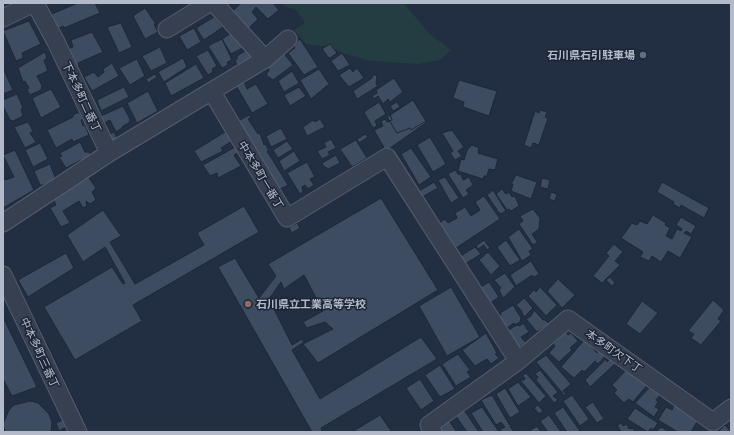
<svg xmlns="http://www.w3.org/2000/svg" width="734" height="435" font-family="'Archivo Narrow','Noto Sans JP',sans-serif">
<rect width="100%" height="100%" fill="#222e41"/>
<!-- green -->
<path fill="#243d42" d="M282,3H403L431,35L451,50L440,60L418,64L371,61L345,54L330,47L306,44L294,30L305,23L295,9L285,7Z"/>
<!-- building -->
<path fill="#3e4c61" stroke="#1e2738" d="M78,3H95L100,13L64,28L63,26L54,31L47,16Z
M241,3H273L279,10L268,19L256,7L252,12L258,19L248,29L232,12Z
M145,8L156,24H154L158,32L145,39L133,16Z
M214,17L223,27L204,40L196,28Z
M29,21L41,44L22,53L23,58L16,61L3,31Z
M121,23L132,47L119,53L107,27Z
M194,28L201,42L187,50L179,36Z
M92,32L103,52L78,63L79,67L75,68L66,50L73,47L71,40Z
M233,32L244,47L231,54L222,39Z
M222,39L232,60L227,62L228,65L222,68L208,46Z
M300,39L318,67L304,75L288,53L295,48L293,44Z
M330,44L337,53L330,58L328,57L322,49Z
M160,47L167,63L151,71L142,56Z
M248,49L252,58L239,68L235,61L237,59V56Z
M208,50L217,66L212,69L213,72L208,75L196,56Z
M282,51L293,65L273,80L266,75L269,70L266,65Z
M45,52L47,58L44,60L48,71L37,76L42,86L41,90L30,95L27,90L29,88L25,81L23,82L18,68Z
M342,53L350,65L338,71L331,61Z
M183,58L187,67L164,82L158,72Z
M137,59L145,76L130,85L119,68Z
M112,63L119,76L92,91L84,77L94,72L98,77L104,72L103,69Z
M196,64L204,78L171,96L165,83Z
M3,68L13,90L3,94Z
M350,68L353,72L357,68L364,78L349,87L339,75Z
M319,69L329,84L311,99L300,80Z
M292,71L299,83L284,92L278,81Z
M155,74L157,77L148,83L146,79Z
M373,75H377L376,84L378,86L357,99L353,91L372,78Z
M394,78L403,92L390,102L388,99L383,104L378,96L374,99L372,96L377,93L376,90Z
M243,80L247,89L256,84L268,104L252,113L235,84Z
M459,80L497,91L489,116L463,107L464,102L453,98Z
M124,87L129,97L101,111L97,100Z
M299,87L306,96L290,106L284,95Z
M51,89L61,107L41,118L32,98Z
M148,91L158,111L137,123L127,103Z
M17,94L23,108L21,109L23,116L13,121L10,120L3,106V100Z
M413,100L427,122L386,151L374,130L383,126L381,121L385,119L387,122L392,120L390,114Z
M413,100L426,121L411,130L410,128L397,133L387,117Z
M379,102L386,114L375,121L377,126L373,128L364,112Z
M397,102L400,107L393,111L390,106Z
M123,106L130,119L129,123L123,126L122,128L116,132L110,120L102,124L99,117Z
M540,110L547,112L545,117L548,118L539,145L533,143L531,148L524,145L535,111L539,113Z
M79,112L83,119L81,120L83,126L85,125L89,135L73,142L72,139L56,148L47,130L73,117V115Z
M249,115L251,118L248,119L258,134L260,133L264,145L265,143L269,151H267L288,185L278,190L236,122Z
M320,119L325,127L307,136L303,127L313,120L315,122Z
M28,122L33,131L30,133L36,142L25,148L14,127Z
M281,128L287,139L271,147L266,136Z
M452,130L464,147L458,151L462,156L455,160L450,153L453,151L442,133Z
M114,132L118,140L111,144L106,136Z
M225,132L232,141L221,148L223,151L201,162L194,151Z
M365,134L368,137L359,143L357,139Z
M430,137L446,164L433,172L417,145Z
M331,139L336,148L328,152L330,155L322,159L317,151L326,147L324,143Z
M356,140L367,158L352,167L340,149Z
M287,141L293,149L278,158L273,150Z
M80,142L85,152H89L91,155L82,162L81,160L66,168L59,157L62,156L60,153Z
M40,143L48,159L33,167L25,150Z
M472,145L479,148L478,153L498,159L495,170L489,169L487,176H484L483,179L458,171L461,159L464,160L467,150Z
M237,146L239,152L234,155L241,166L218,178L217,173L210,176L203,165Z
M411,148L431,177L419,185L401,154Z
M15,150L34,190L3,208V176L5,180L14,177L3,155Z
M294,151L300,161L284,171L279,161Z
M336,155L340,163L328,169L326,167L325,168L322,163Z
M307,162L315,177L310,179L314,185L308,189L305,185L302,187L303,192L300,194L287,173Z
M50,164L55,177L53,181L44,185H40L34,171Z
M455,170L459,175L461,174L463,180L469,177L473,185L466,190L469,194L463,198L448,174Z
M87,175L96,188L92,192L96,200L90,204L86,201L87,206L83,208L79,201L63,211L70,223L61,227L50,208L56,205L53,198Z
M516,175L537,182L531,199L511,191L513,184H511Z
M445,177L459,198L451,203L438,180Z
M542,178L550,180L548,189L540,187Z
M434,182L438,188L422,197L419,191Z
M662,182L709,208L704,218L681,205L680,208L673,204L674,202L657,192Z
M502,189L506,194L509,192L512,197L515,196L519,206L511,211L509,209L507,210L496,194Z
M493,190L506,211L500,214L487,195Z
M551,192L557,194L555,201L549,199Z
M484,196L500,219L453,250L435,226L445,219L448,223L457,218L455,213L465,207L471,216L480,210L475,202Z
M381,198L438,290L318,363L303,344L333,329L325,322L307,328L303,322L323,311L304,275L284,289L281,282L269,299L292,345L302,339L304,342L292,350L320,399L421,337L437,359L321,428L322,432H312L218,267L235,258L259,298L276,276L268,264Z
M244,206L259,232L133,305L142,321L75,360L44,307L112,267L123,284L125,283L105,247L83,262L67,235L103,210L121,236L110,242L135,284L204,245L197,233Z
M533,209L540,218L539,229L532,234L537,242L533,245L519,224L523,221L520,216Z
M653,215L666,223L665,225L670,228L666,236L672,239L677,229L681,231L682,229L676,225L681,217L696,226L691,234L686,231L684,233L692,237L680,258L668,251L661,262L652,256L649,261L640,257L643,252L621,238L632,223L637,225L640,221L647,224Z
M297,223L300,228L292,233L289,228Z
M519,229L533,249L529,251L531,255L522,261L508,237Z
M484,240L490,248L487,250L484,245L478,249L476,246Z
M506,240L520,260L510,266L497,247Z
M614,244L623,252L615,261L620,265L602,283L593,276L609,256L606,253Z
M475,247L481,254L462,266L456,259Z
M488,252L500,266L491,275L479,260Z
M66,253L74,268L28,297L18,280Z
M531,261L539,274L534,277L532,275L516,286L510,275Z
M505,273L515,287L503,298L499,290L501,288L494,280Z
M610,277L615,283L612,286L606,280Z
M558,279L575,295L562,308L547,291Z
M489,282L499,297L487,305L478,289Z
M451,287L480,337L447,356L419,306Z
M540,287L557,305L546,316L528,296L534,290L536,292Z
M524,298L533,308L524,317L521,310L516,305Z
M713,300L724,310L718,319L721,321L701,345L691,338L694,334L688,331Z
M642,301L658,313L640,334L626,324Z
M513,305L521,318L520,322L515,325L514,323L504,330L496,317L501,315L500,313Z
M534,310L543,320H545L549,324L537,332L526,319L531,316Z
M3,317L37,387L12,396L3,379Z
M36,321L84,421L80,423L32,323Z
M523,323L529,332L521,337L526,343L516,349L505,332L517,325L520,326Z
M566,332L568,335L571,333L578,341L570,348L572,350L559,362L549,353L555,346L553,344Z
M486,333L497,353L495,354L499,358L491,364L487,359L475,366L462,350Z
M585,339L597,353L602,348L608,353L598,364L595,361L584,372L582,370L574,378L561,367Z
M458,354L470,370L467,372L471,377L456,386L442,364Z
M546,355L571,384L563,391L566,394L565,396L536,362Z
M612,357L617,362L590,387L585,380L606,359L607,362Z
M440,365L455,389L440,397L425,375Z
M629,367L648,384L633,402L629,399L624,403L614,393L617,390L612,385Z
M540,370L558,392L553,396L558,400L554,403L536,380L538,377L535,374Z
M526,373L546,396L539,403L520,380H524L525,378L522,376Z
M420,379L434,401L421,410L406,388Z
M518,382L531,397L518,406L508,389Z
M650,387L660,395L656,400L658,402L655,407L659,409L654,417L635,403Z
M505,388L520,412L510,418L496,394Z
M492,395L513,431L512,432H502L500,430L505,427L501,422L496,425L481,400Z
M572,395L589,419L580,426L563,401Z
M30,401L38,403L49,414L52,422L51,432H5L3,424L9,410L14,405Z
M593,402L604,419L597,423L585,407Z
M538,405L543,411L539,414L534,408Z
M674,405L698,420L691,432H678L658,420L666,407L672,410Z
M462,407L479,432H467L453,412Z
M482,407L499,432H483L471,413Z
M563,407L580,431L579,432H567L554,413Z
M635,408L658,423L653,430L651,428L648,432L627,419Z
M380,415L392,432H352Z
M549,415L561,432H548L540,421Z
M63,420L66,427L59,431L56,423Z
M449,421L457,432H440L437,427Z
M622,423L623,426L627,424L629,429L633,428L635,432H621L617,425Z
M725,425L731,432H718Z
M537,426L541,432H528Z
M662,427L668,432H656L660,428Z"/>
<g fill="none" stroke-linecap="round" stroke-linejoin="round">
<!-- minor casing -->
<g stroke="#555e6e" stroke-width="19">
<path id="minor" d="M35,3L56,42L109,153
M214,3L265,59
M3,18L34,3
M167,29L209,3
M212,92L287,218L387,157L518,361
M3,223L109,153L265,59L288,39
M3,275L78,432
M433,432L429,425L518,361L568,319L713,422L731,408"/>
</g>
<!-- minor -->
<use href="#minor" stroke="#374051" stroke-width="17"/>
</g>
<!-- markers -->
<circle fill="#5c6f8a" stroke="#1c2536" stroke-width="1.5" cx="643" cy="55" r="4"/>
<circle fill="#8d6e63" stroke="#1c2536" stroke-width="1.5" cx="248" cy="304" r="4"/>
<g text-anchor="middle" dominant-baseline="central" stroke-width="3" stroke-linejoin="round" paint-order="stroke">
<!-- poi labels -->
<g font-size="11" font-weight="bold" fill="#b3bbcb" stroke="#1c2536" text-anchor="end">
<text x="635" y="55">石川県石引駐車場</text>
<text x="256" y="304" text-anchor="start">石川県立工業高等学校</text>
</g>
<!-- street labels -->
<g font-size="11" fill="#b3bbcb" stroke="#1c2536">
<text transform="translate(82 97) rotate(65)">下本多町二番丁</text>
<text transform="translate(261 175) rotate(59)">中本多町一番丁</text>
<text transform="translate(614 351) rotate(35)">本多町欠下丁</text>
<text transform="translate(40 353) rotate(65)">中本多町三番丁</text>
</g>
</g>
<!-- border -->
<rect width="734" height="435" fill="none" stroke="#b3bbcb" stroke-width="8"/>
</svg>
